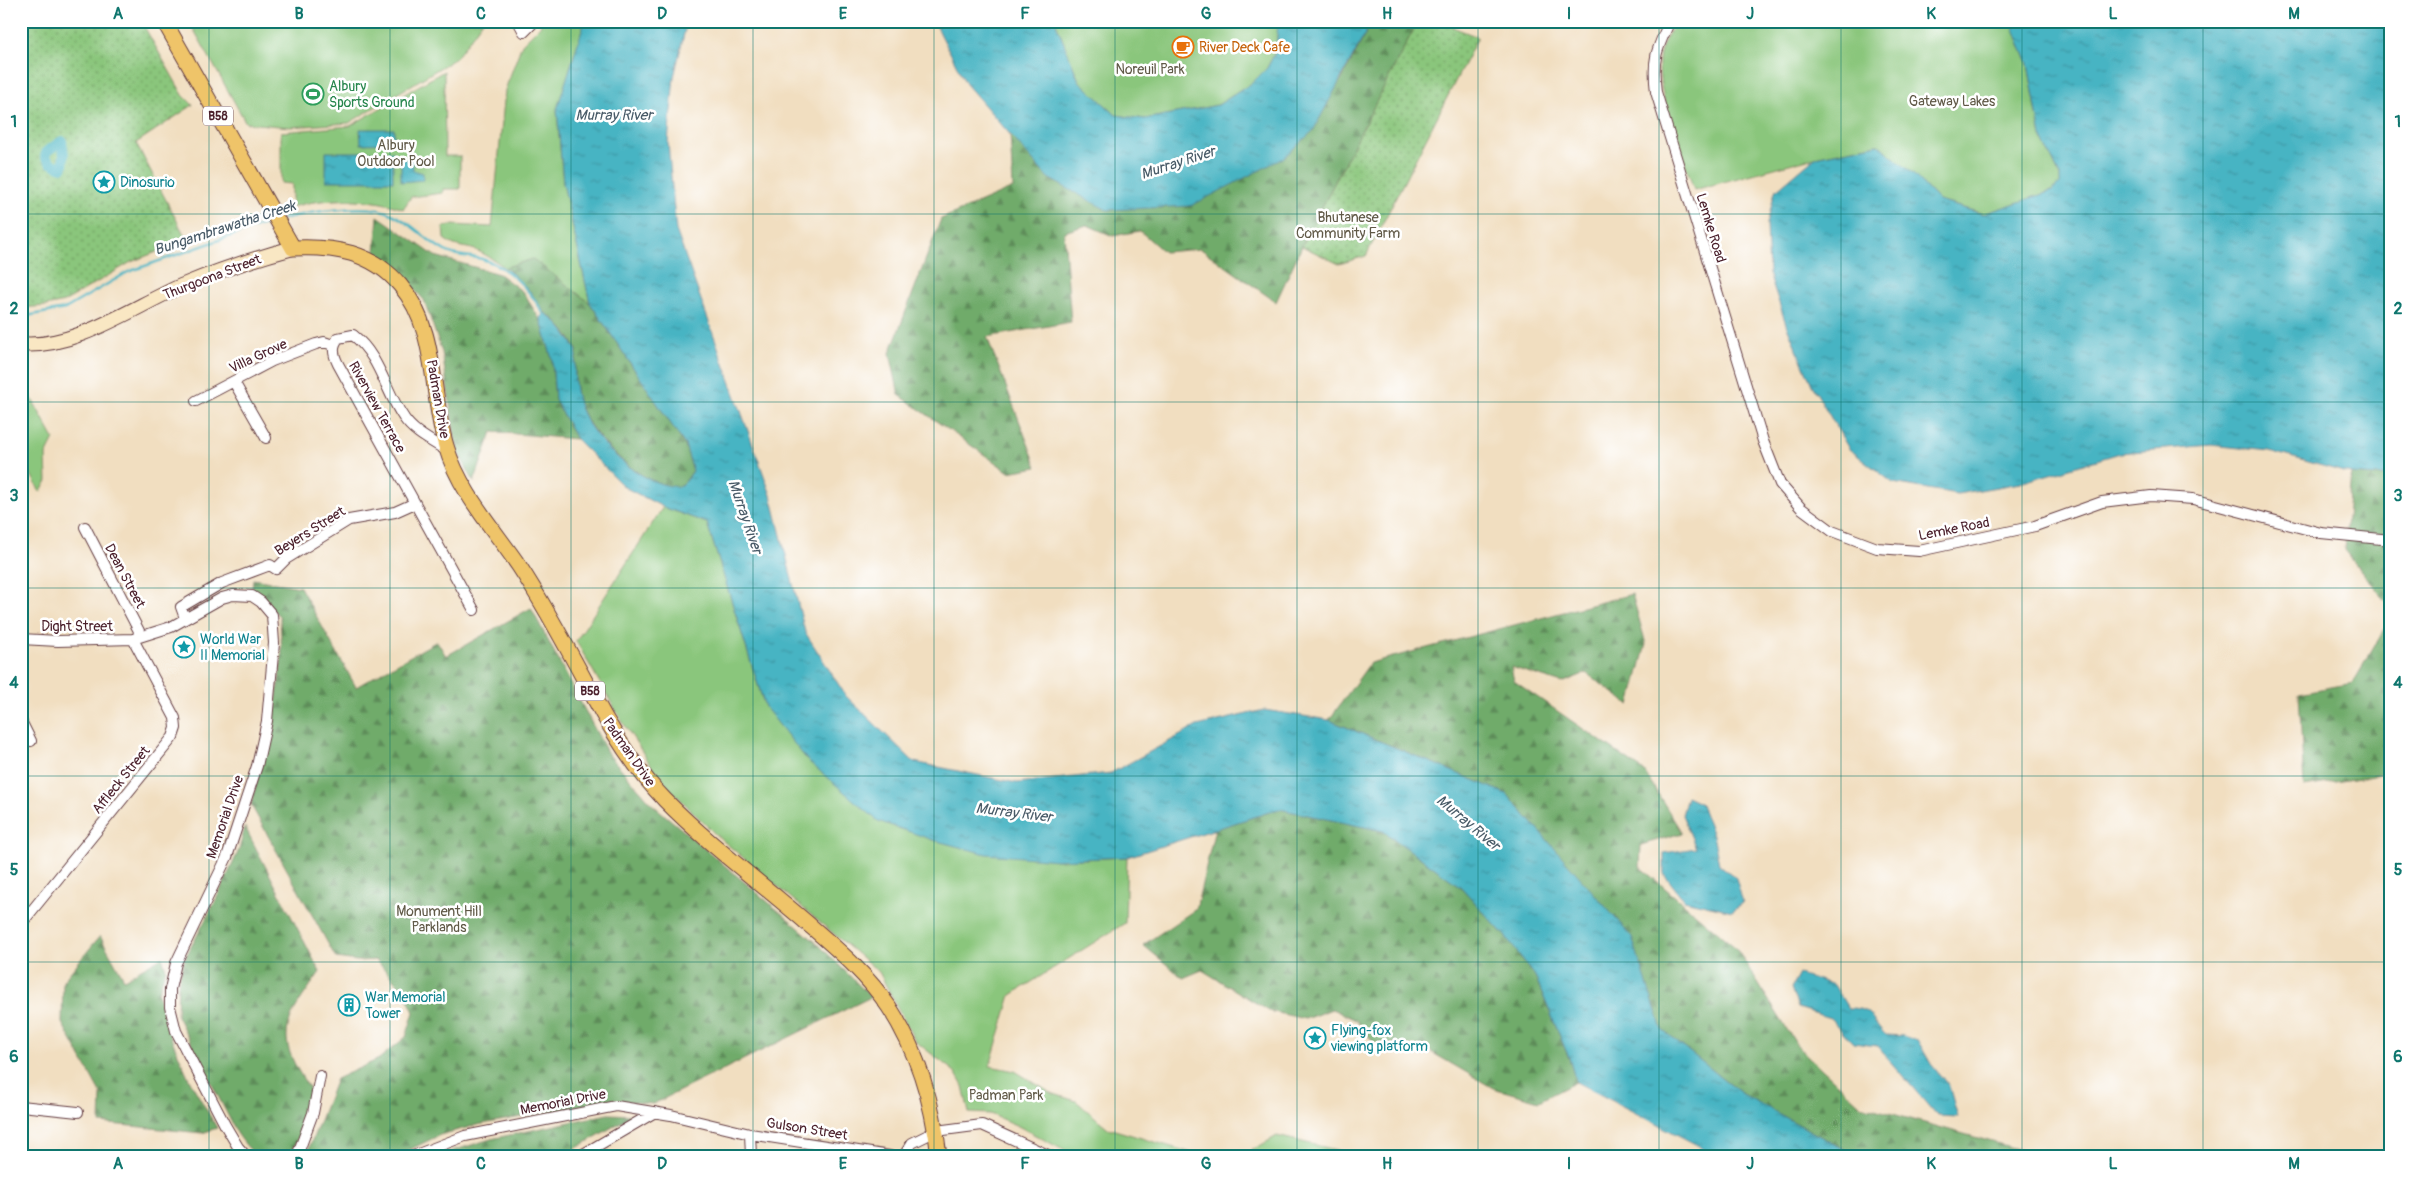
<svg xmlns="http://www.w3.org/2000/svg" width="2412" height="1177" font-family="Pangolin,sans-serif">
<defs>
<pattern id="forest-firs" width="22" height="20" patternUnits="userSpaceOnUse" patternTransform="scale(1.25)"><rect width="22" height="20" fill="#6fab6b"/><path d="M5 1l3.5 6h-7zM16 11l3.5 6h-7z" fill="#5d8b58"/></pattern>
<pattern id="garden-dots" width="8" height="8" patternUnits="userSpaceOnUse" patternTransform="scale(1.25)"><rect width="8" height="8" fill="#8ac67b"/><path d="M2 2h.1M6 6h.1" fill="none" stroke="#73a065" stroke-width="1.8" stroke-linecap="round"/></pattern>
<pattern id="water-ripples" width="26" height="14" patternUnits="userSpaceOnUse" patternTransform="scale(1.25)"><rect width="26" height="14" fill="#47b4c3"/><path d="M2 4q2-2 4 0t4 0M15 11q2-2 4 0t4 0" fill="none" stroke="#3d929f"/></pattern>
</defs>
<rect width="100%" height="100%" fill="#fff"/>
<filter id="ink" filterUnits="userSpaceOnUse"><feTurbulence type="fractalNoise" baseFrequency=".02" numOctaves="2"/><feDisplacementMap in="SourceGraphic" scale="10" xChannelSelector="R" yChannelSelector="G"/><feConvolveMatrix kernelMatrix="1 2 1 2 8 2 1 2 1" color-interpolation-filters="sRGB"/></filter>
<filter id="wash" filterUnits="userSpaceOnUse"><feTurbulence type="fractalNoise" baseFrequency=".0096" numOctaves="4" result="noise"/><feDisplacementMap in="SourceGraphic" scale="20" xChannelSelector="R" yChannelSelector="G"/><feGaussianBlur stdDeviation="1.12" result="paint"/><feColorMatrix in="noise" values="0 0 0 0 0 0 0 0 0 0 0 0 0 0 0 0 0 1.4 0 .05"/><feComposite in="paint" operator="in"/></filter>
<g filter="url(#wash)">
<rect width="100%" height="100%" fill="#f1dec0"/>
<!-- green -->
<path fill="#8ac67b" stroke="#6a7253" d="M189,21H483L456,58L349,123L290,127L246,123Z
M539,21H585L557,110L563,183L590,303L543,308C525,284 506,265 480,252C466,245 458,250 444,239L443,227L453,225L492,227L505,90L522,44L541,25Z
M1055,21H1278L1276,51L1267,68L1252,83L1218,105L1145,119L1116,115L1079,81Z
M1676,21H2014V29L2028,64L2041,136L2060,176L2061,184L2052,191L1984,214L1939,201L1911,172L1878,144L1815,157L1694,190C1683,155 1657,96 1659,60C1660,46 1669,33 1676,21Z
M444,71L445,156H460V189H443V193L411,197L403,209C372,197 324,197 292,207V184L281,183V132L350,126Z
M21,379L54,439L46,455L47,481L40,492L21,455Z
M663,507L707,523L765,707L1057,860L1127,857L1125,923L1011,995L990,1066L1015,1071L1051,1093L1076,1101L1108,1128L1202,1156H1075L1018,1126L990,1114L969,1113L963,1086L955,1072L915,1041L879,972L715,834L660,779L620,718L576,641Z
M1277,1136L1362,1156H1242Z"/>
<!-- forest -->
<path fill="url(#forest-firs)" stroke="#5c654b" d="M1372,21H1418L1302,246L1276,302L1201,249L1164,252L1140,231L1113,236L1087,225L1064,232L1071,322L987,337L1037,467L1009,472L899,395L890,353L941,219L1013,188L1010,134L1048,178L1341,81Z
M378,216L435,256L499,274L523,292L541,321L552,359L555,400L576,439L492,432L474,482L457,451L442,352L424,300L386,259L375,252Z
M533,259L590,303L685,445L693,471L682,486C678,486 673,488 670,487C638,483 585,431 578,400C574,384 574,367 577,350L568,335L554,319L545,313L530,291L506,267Z
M2351,474L2391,477V607L2344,550Z
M253,579L300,587L356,687L437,641L446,656L531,608L608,754L653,805L819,945L871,997L653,1104L615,1100L477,1125L440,1135L396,1156H306L336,1079L379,1059L406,1037L414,1012L404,991L376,960L357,961L336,958L251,805L276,703L282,656L280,617L252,588Z
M1632,594L1646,644L1630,705L1586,673L1562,683L1511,667L1514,681L1644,771L1682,833L1641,845L1640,867L1736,948L1798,1047L1861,1105L2042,1156H1856L1741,1093L1662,1030L1631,937L1507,794L1329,720L1370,663Z
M2391,618V773L2304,787L2299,693L2353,683Z
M1279,809L1383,831L1461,887L1505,936L1535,976L1569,1058L1576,1082L1539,1101L1493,1088L1421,1046L1373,1042L1356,1020L1332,1009L1305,1019L1269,1011L1202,970L1183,978L1143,945L1196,909L1215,829Z
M245,827L320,972C285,1022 272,1034 310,1089L304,1127L290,1156C259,1156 256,1161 237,1133L177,1016L178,984L185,958L215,902L239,850Z
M100,936L124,979L162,957L166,969L158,993L171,1038L190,1081L217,1128L202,1133L100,1123L101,1094L62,1023L63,981Z
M608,1114L633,1115L563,1156H436L491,1139Z"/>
<!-- garden -->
<path fill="url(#garden-dots)" stroke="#6a7253" d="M21,21H141L183,95L193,105L136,143L187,240L131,262L64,302L46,306L21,308Z
M1418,21H1437L1478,37L1366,256L1339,264L1302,246Z"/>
<!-- water -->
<path fill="url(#water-ripples)" stroke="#486a77" d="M585,21H687L674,77L668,143L676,230L771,495L805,632L846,696L914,762L1017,783L1111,773L1197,726L1264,710L1329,720L1507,794L1632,937L1662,1030L1741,1093L1856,1156H1712L1701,1147L1576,1082L1569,1058L1535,976L1505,936L1461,887L1383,831L1279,809L1127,857L1057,860L986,854L933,840L878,821L808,761L765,707L707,523L663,507L624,487L576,439L555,400L552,359L541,321V316L545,313C560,323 568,336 577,351C574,367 574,384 578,400C586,436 644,491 682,486L693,471L685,445L590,303L563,183L557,109Z
M934,21H1055L1079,81L1116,115L1145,119L1218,105L1252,83L1267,68L1276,51L1278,21H1372L1313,131L1283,158L1191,206L1107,210L1048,178L966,84Z
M2014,21H2389L2391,477L2351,474L2269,451L2211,445L2120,453L2020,483L1957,494L1893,483L1849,449L1812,385L1786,324L1769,273L1767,224L1775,191L1815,157L1878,144L1911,172L1939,201L1983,214L2052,191L2060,184V176L2041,136L2028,64L2014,29Z
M360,129H394V143L361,144Z
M326,152H393V181H326Z
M401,159H413V170L423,173V180L401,182Z
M1687,797L1700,803L1713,835L1719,864L1736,878L1743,903L1732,911L1684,900L1664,874V853L1696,848L1682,815Z
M1799,974L1834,985L1848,1008C1874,1008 1870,1020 1886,1035L1903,1036L1918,1041L1931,1064L1949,1086L1958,1117L1937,1116L1877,1046L1853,1043L1830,1018L1798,1008L1791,988Z"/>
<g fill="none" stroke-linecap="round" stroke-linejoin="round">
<!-- stream -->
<path stroke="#47b4c3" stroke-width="2.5" d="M283,219C309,212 368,202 392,214C412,223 427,241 445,251C456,257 471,256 482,259C510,267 533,293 545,317
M21,317L65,309L128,272L273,221"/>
<!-- canal -->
<path stroke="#47b4c3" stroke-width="10" d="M62,168L51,163L45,156L47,151L62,141L64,155L63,166"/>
</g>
</g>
<g filter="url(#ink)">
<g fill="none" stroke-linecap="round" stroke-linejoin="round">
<!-- minor casing -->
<g stroke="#633c41" stroke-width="12">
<path id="minor" d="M518,21L524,32L532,24L531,21
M1670,21C1656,50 1652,60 1656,92L1763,441L1780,484L1801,508L1832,531L1877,548L1919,551L2035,526L2102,502L2151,496L2193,499L2321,533L2391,540
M234,382L266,438
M196,401L272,361L316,344L324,342L333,345
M447,451C432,441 414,433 404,418C385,391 380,356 353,335L338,338C332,347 333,354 338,364L474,610
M85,527L139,631L138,637
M185,618L181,607L222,583L270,565L276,569L286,559L349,520L395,512L415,503
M21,639L58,641L133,639L171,627L222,598L233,595L252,596L261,602L272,615L274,643L267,721L257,766L227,857L176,963L170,989V1007L176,1031L225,1125L238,1147L246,1156
M21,721L31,741L21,740
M21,924L173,737L176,728L175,718L133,639
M21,1106L78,1112
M750,1134L751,1156
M297,1156L313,1113L320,1076
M413,1156L465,1136L616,1106L671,1115L750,1134L890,1156
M580,1156L655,1112
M904,1156L912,1143L936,1131L982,1125L1050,1156"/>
</g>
<!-- secondary casing -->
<g stroke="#633c41" stroke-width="16">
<path id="secondary" d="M21,344C75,349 133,307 181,286C217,271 256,258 293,248"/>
</g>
<!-- primary casing -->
<g stroke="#633c41" stroke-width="17">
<path id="primary" d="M164,21L293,248C334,246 372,252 400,285C438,329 430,393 446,446C459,491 494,529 519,566C546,607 569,651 592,694C612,732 635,769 665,800C709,845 760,882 807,923C837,949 867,974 889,1007C918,1052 933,1103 939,1156"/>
</g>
<!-- minor -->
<use href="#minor" stroke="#fff" stroke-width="10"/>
<!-- secondary -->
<use href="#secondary" stroke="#f9e7c3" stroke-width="14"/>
<!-- primary -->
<use href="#primary" stroke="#efc469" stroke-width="15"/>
</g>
</g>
<!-- grid -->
<path fill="none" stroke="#0f766e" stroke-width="1" stroke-opacity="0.55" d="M209,21V1156M390,21V1156M571,21V1156M753,21V1156M934,21V1156M1115,21V1156M1297,21V1156M1478,21V1156M1659,21V1156M1841,21V1156M2022,21V1156M2203,21V1156M21,214H2391M21,402H2391M21,588H2391M21,776H2391M21,962H2391"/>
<!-- icons -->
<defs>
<g id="cafe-ring" transform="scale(1.125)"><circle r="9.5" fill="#fff" stroke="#e8710a" stroke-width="1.5"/><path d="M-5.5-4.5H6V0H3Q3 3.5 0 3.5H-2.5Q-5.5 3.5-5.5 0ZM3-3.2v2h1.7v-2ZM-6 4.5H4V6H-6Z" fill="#e8710a"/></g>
<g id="stadium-ring" transform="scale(1.125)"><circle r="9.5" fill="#fff" stroke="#2e9e5b" stroke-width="1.5"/><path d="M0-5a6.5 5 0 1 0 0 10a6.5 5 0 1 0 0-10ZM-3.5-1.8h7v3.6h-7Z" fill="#2e9e5b"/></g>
<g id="sight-ring" transform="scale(1.125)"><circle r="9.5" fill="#fff" stroke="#0f9aa8" stroke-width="1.5"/><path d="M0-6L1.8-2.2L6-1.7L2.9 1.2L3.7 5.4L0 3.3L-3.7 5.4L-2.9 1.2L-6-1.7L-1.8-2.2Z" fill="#0f9aa8"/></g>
<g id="building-ring" transform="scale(1.125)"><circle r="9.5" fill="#fff" stroke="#0f9aa8" stroke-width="1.5"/><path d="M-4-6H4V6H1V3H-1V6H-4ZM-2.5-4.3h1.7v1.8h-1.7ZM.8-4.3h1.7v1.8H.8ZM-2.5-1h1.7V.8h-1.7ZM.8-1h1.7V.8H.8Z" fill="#0f9aa8"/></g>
</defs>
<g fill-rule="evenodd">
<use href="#cafe-ring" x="1183" y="47"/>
<use href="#stadium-ring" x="313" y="94"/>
<use href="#sight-ring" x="104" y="182"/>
<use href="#sight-ring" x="184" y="647"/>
<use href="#building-ring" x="349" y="1005"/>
<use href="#sight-ring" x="1315" y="1038"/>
</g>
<g text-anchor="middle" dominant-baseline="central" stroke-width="5" stroke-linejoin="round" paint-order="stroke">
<!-- shield labels -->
<g fill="#fff" stroke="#80626b" stroke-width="1">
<rect x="203" y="106.5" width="30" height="19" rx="4"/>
<rect x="575" y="681.5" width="30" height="19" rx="4"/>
</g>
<g font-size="12" font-weight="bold" fill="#4a1f2b">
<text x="218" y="116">B58</text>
<text x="590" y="691">B58</text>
</g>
<!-- food labels -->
<g font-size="14" fill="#c56008" stroke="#fff" text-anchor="start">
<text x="1199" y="47">River Deck Cafe</text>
</g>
<!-- park labels -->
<g font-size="14" fill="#605947" stroke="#fff">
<text x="1150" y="69">Noreuil Park</text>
<text x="1952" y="101">Gateway Lakes</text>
<text x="396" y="145">Albury<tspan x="396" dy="16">Outdoor Pool</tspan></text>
<text x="1348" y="217">Bhutanese<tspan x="1348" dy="16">Community Farm</tspan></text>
<text x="439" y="911">Monument Hill<tspan x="439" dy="16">Parklands</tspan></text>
<text x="1006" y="1095">Padman Park</text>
</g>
<!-- leisure labels -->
<g font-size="14" fill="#27864d" stroke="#fff" text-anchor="start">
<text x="329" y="86">Albury<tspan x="329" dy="16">Sports Ground</tspan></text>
</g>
<!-- culture labels -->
<g font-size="14" fill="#0d838f" stroke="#fff" text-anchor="start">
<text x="120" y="182">Dinosurio</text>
<text x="200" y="639">World War<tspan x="200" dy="16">II Memorial</tspan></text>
<text x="365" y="997">War Memorial<tspan x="365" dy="16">Tower</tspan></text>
<text x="1331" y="1030">Flying-fox<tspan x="1331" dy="16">viewing platform</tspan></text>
</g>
<!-- street labels -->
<g font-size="14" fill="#4a1f2b" stroke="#fff">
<text transform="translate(1711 228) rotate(73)">Lemke Road</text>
<text transform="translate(212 277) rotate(-21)">Thurgoona Street</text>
<text transform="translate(258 356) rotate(-25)">Villa Grove</text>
<text transform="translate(438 399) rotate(80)">Padman Drive</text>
<text transform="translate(377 407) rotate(61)">Riverview Terrace</text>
<text transform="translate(1954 529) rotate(-11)">Lemke Road</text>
<text transform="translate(310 531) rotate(-32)">Beyers Street</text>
<text transform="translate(125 576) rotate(62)">Dean Street</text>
<text x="77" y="626">Dight Street</text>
<text transform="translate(629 752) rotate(55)">Padman Drive</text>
<text transform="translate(121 780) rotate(-51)">Affleck Street</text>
<text transform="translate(225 817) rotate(-71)">Memorial Drive</text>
<text transform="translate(563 1102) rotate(-11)">Memorial Drive</text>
<text transform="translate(807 1129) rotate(9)">Gulson Street</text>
</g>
<!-- water labels -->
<g font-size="15" font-style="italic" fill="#495b68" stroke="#fff">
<text x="614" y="115">Murray River</text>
<text transform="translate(1178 163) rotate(-18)">Murray River</text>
<text transform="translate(225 228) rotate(-18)">Bungambrawatha Creek</text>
<text transform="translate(745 517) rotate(71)">Murray River</text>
<text transform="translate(1014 813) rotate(7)">Murray River</text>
<text transform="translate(1468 823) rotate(40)">Murray River</text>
</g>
</g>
<!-- margin -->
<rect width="2412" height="1177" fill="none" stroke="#fff" stroke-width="55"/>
<rect x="28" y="28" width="2356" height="1122" fill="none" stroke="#0f766e" stroke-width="2"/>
<g font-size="16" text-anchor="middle" font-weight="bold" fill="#0f766e">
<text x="118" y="19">A</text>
<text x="299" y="19">B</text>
<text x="481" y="19">C</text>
<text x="662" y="19">D</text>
<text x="843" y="19">E</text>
<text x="1025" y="19">F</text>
<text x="1206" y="19">G</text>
<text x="1387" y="19">H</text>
<text x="1569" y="19">I</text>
<text x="1750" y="19">J</text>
<text x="1931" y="19">K</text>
<text x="2113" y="19">L</text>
<text x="2294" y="19">M</text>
<text x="14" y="127">1</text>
<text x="2398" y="127">1</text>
<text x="14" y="314">2</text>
<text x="2398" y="314">2</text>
<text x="14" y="501">3</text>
<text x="2398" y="501">3</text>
<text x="14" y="688">4</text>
<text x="2398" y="688">4</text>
<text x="14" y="875">5</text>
<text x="2398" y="875">5</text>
<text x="14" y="1062">6</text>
<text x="2398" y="1062">6</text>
<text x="118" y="1169">A</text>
<text x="299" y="1169">B</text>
<text x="481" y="1169">C</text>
<text x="662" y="1169">D</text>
<text x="843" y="1169">E</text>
<text x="1025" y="1169">F</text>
<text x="1206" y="1169">G</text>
<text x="1387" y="1169">H</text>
<text x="1569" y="1169">I</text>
<text x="1750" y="1169">J</text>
<text x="1931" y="1169">K</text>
<text x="2113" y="1169">L</text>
<text x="2294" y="1169">M</text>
</g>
</svg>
